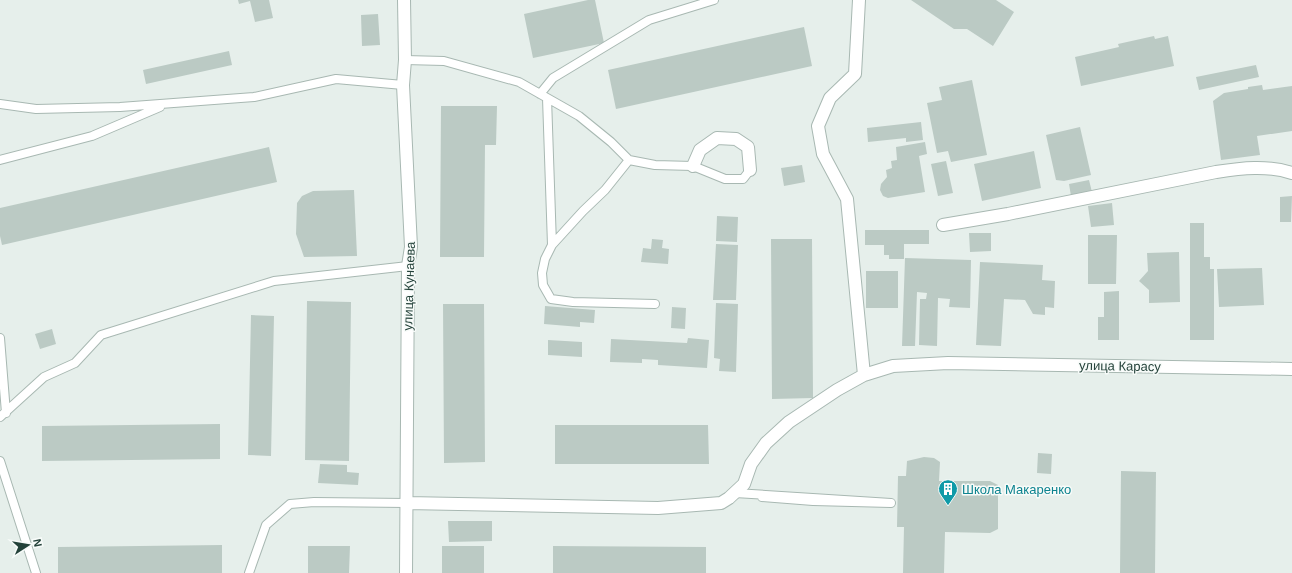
<svg xmlns="http://www.w3.org/2000/svg" width="1292" height="573" font-family="Arial,sans-serif">
<rect width="100%" height="100%" fill="#e6efeb"/>
<!-- building -->
<path fill="#bbcac4" d="M238,0H269L273,18L255,22L250,1L239,4Z
M588,0H595L604,43L533,58L524,14Z
M911,0H996L1014,12L993,46L967,29H954Z
M378,14L380,45L362,46L361,15Z
M804,27L812,66L616,109L608,70Z
M1154,36L1155,39L1168,36L1174,66L1081,86L1075,57L1119,47L1118,44Z
M229,51L232,65L146,84L143,70Z
M1256,65L1259,77L1199,90L1196,77Z
M972,80L987,155L951,162L948,151L937,153L927,103L942,100L939,87Z
M1262,85L1263,90L1292,86V131L1257,136L1260,155L1221,160L1213,101L1224,93L1248,89V87Z
M441,106H497L496,145H485L484,257H440Z
M921,122L923,140L906,142V138L868,142L867,128Z
M1080,127L1091,175L1064,181L1056,180L1046,135Z
M925,142L927,154L919,156L925,192L888,198L883,196L880,190L881,184L887,177L886,170L892,168L891,161L897,160L896,147Z
M269,147L277,182L2,245L0,236V208Z
M1034,151L1041,188L982,201L974,164Z
M946,161L953,193L938,196L931,164Z
M802,165L805,182L784,186L781,168Z
M1089,180L1092,192L1071,196L1069,184Z
M354,190L357,256L304,257L296,234L297,203L302,196L313,191Z
M1292,196L1291,222H1280V197Z
M1112,203L1114,225L1091,227L1088,206Z
M717,216L738,217L737,242L716,241Z
M1190,223H1204V257H1210V269H1214V340H1190Z
M865,230H929V244H904V259H889V255H884V245H865Z
M969,233H991V251L970,252Z
M1088,235H1117L1116,284H1088Z
M652,239L663,240L662,248L669,249L668,264L641,262L643,248L651,249Z
M771,239H812L813,398L772,399Z
M716,244L738,245L736,300H713Z
M1179,252L1180,302L1149,303V290L1139,281L1148,271L1147,253Z
M905,258L971,260L970,308L949,307L950,299L938,298L937,346L919,345L920,299H926L927,293L917,292L915,346H902Z
M980,262L1043,265L1042,280L1055,281L1054,308L1045,307V315L1033,314L1025,300L1004,299L1001,346L976,345Z
M1262,268L1264,305L1219,307L1217,269Z
M866,271H898V308H866Z
M1119,291V340H1098V317H1104V292Z
M307,301L351,302L349,461L305,460Z
M716,303L738,304L736,372L719,371L720,359L714,358Z
M443,304H484L485,462L444,463Z
M545,306L595,310L594,323L580,322V327L544,324Z
M672,307L686,308L685,329L671,328Z
M251,315L274,316L271,456L248,455Z
M52,329L56,344L40,349L35,334Z
M688,338L709,340L707,368L658,365V360L642,359V363L610,362L611,339L687,343Z
M548,340L582,342V357L548,355Z
M220,424V459L42,461V426Z
M555,425H708L709,464H555Z
M1038,453L1052,454L1051,474L1037,473Z
M924,457L934,458L940,462L939,481H990L998,485V529L990,533L945,532L944,573H903L904,527H897L898,476H906L907,461Z
M320,464L347,465V472L359,473L358,485L318,483Z
M1121,471L1156,472L1155,573H1120Z
M448,521H492V541L449,542Z
M222,545V573H58V547Z
M308,546H350L349,573H308Z
M442,546H484V573H442Z
M553,546L706,547V573H553Z"/>
<g fill="none" stroke-linecap="round" stroke-linejoin="round">
<!-- lane casing -->
<g stroke="#a8b8b2" stroke-width="10">
<path id="lane" d="M405,60L444,61L519,82L579,116L611,142L629,160L655,165L693,166L725,179H743L750,170
M540,94L553,78L649,20L714,0
M547,98L552,245
M0,104L36,109L120,107L254,97L336,79L403,85
M0,160L92,136L160,107
M629,160L605,190L583,211L552,245L545,259L542,273L543,285L551,299L573,302L655,304
M0,338L6,413
M0,417L44,377L75,363L101,335L274,281L408,266
M0,461L36,573
M735,493L891,503L813,501L762,497
M249,573L266,525L290,504L314,502L407,503"/>
</g>
<!-- street casing -->
<g stroke="#a8b8b2" stroke-width="14">
<path id="street" d="M404,0L405,60L403,85L411,247L408,266L406,573
M859,0L855,74L830,98L818,126L823,154L847,199L864,375
M693,166L700,150L717,138L736,139L748,147L750,170
M943,225L1008,214L1216,172C1242,168 1267,165 1292,173
M407,503L658,508L721,503L729,498L744,484L751,464L766,443L789,422L837,390L864,375L893,366L948,363L1292,369"/>
</g>
<!-- lane -->
<use href="#lane" stroke="#fff" stroke-width="8"/>
<!-- street -->
<use href="#street" stroke="#fff" stroke-width="12"/>
</g>
<!-- icons -->
<defs>
<g id="building-pin" transform="scale(1)"><path d="M0 17L-7.5 6A9.5 9.5 0 1 1 7.5 6Z" fill="#0f9aa8" stroke="#f7fbf9"/><path d="M-4-6H4V6H1V3H-1V6H-4ZM-2.5-4.3h1.7v1.8h-1.7ZM.8-4.3h1.7v1.8H.8ZM-2.5-1h1.7V.8h-1.7ZM.8-1h1.7V.8H.8Z" fill="#fff"/></g>
</defs>
<g fill-rule="evenodd">
<use href="#building-pin" x="948" y="489"/>
</g>
<g text-anchor="middle" dominant-baseline="central" stroke-width="3" stroke-linejoin="round" paint-order="stroke">
<!-- street labels -->
<g font-size="13" fill="#24423a" stroke="#f7fbf9">
<text transform="translate(409 286) rotate(-88)">улица Кунаева</text>
<text transform="translate(1120 366) rotate(1)">улица Карасу</text>
</g>
<!-- culture labels -->
<g font-size="13" fill="#0d838f" stroke="#f7fbf9" text-anchor="start">
<text x="962" y="489">Школа Макаренко</text>
</g>
</g>
<!-- north arrow -->
<g transform="translate(28 545) rotate(78)" stroke="#f7fbf9" stroke-width="3" paint-order="stroke">
<path d="M0-3L7 15L0 10L-7 15Z" fill="#24423a"/>
<text y="-6" font-size="11" font-weight="bold" text-anchor="middle" fill="#24423a">N</text>
</g>
</svg>
